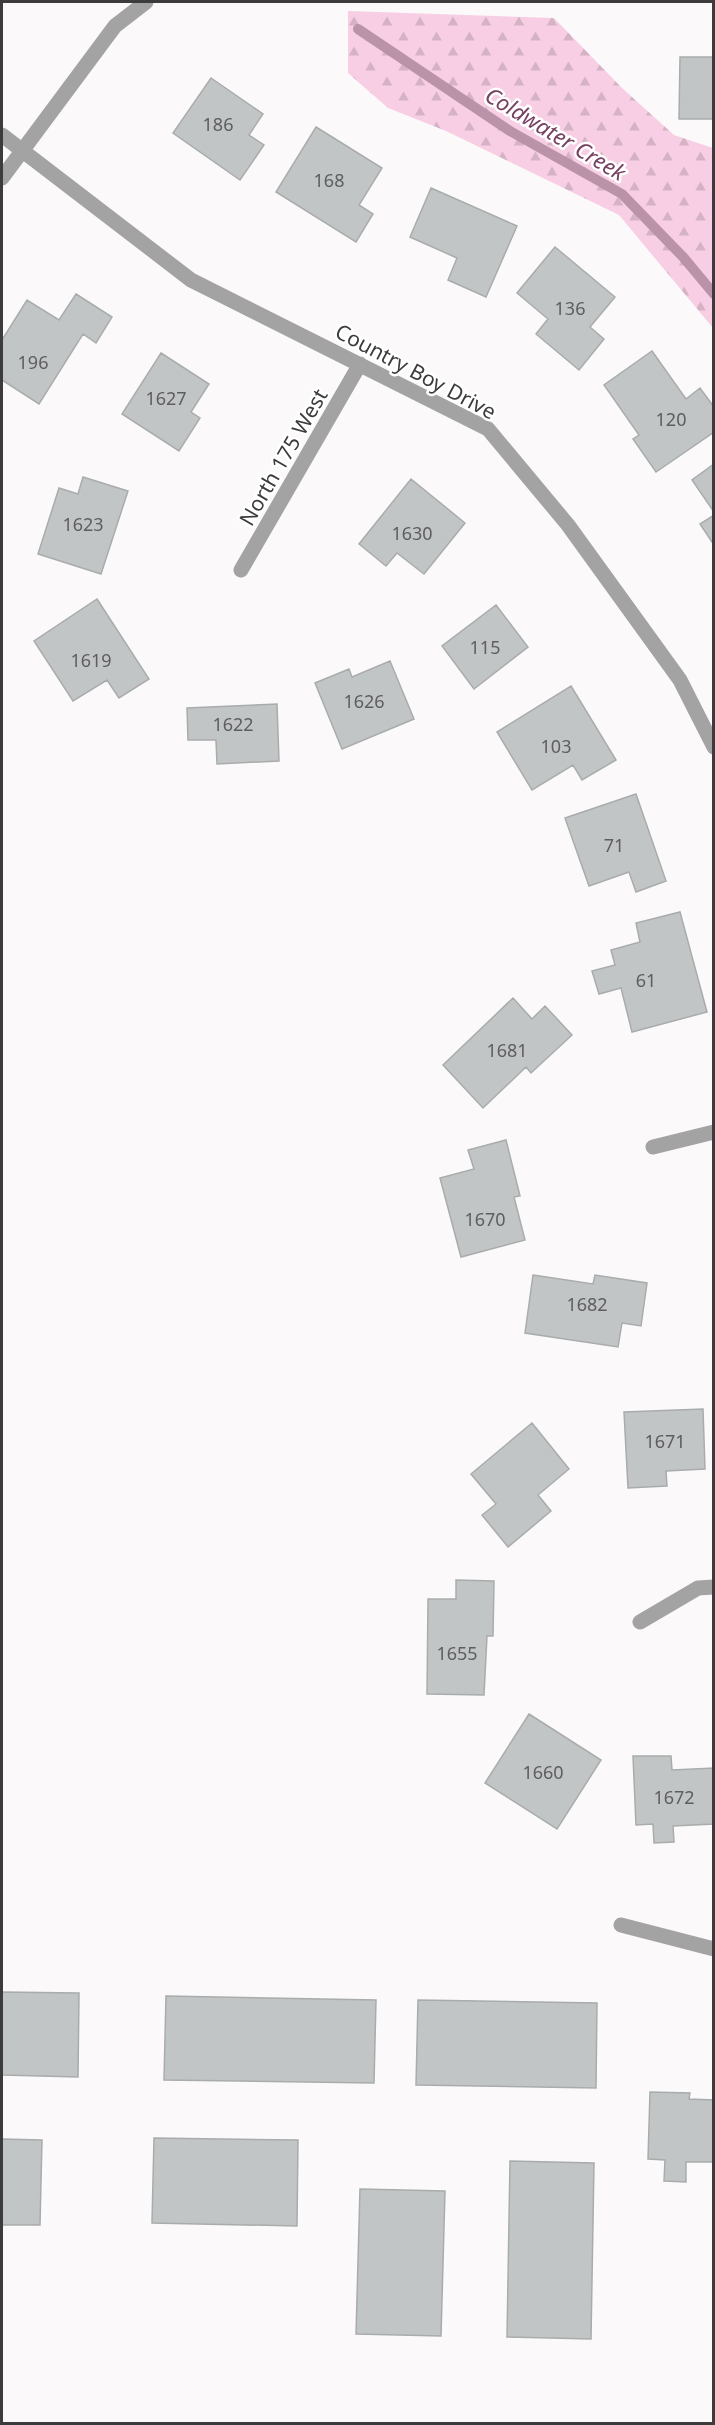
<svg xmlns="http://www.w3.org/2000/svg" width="715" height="2425" font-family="'Noto Sans',sans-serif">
<defs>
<pattern id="forest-firs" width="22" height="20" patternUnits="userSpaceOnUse" patternTransform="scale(1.5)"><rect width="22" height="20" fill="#f7cee4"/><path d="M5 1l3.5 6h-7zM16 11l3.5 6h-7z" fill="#d5b2c4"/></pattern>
</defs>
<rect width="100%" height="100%" fill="#fcf9fb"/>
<!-- forest -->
<path fill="url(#forest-firs)" d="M348,11L554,18L622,88L674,135L713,148V328L619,215L446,131L388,108L348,73Z"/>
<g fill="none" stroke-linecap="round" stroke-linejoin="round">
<!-- stream -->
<path stroke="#ba93a8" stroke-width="10" d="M358,29L510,131L622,194L684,258L714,294"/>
</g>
<!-- building -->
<path fill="#c2c5c5" stroke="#a9acac" stroke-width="1.5" d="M680,57H714V119H679Z
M211,78L263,114L249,135L264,145L240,180L173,133Z
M316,127L382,168L359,205L373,214L356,242L276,192Z
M431,188L517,226L486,297L448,280L457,258L410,237Z
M555,247L615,297L590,327L604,339L579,370L536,334L548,319L517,293Z
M76,294L112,317L96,343L83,334L39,404L2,380V340L27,300L59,320Z
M652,351L686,399L700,388L714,407V432L656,472L633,439L639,435L604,385Z
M161,353L209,384L191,412L200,418L179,451L122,414Z
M714,464V512L692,480Z
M83,477L128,491L101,574L38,554L59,488L78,494Z
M411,479L465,523L424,574L397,553L386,566L359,544Z
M714,515V545L700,524Z
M97,599L149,679L119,698L107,680L73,701L34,641Z
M496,605L528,647L474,689L442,646Z
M390,661L414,719L342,749L315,683L349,669L352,677Z
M571,686L616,760L582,780L573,765L532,790L497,732Z
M277,704L279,761L217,764L216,740H188L187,708Z
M636,794L666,881L636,892L629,872L589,886L565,818Z
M680,912L707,1012L632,1032L621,988L599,994L592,971L615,965L611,950L640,942L636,923Z
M513,998L532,1019L545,1006L572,1035L531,1073L526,1067L483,1108L443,1065Z
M506,1140L520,1196L514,1197L525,1240L461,1257L440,1178L474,1169L468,1150Z
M533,1275L593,1284L595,1275L647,1283L641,1326L622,1323L618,1347L525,1333Z
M703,1409L705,1469L666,1471L667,1486L628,1488L624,1412Z
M532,1423L569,1469L538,1495L551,1511L508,1547L482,1515L496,1504L471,1474Z
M456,1580L494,1581L493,1636H487L484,1695L427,1694L428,1599H456Z
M529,1714L601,1760L557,1829L485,1783Z
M633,1756H671L672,1770L714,1768V1824L673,1826L674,1842L654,1843L653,1824L636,1825Z
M2,1992L79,1993L78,2077L2,2075Z
M166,1996L376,2000L374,2083L164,2080Z
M418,2000L597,2003L596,2088L416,2085Z
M650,2092L690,2093L689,2099L714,2100V2162H686V2182L664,2181L665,2160L648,2159Z
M154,2138L298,2140L297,2226L152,2223Z
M2,2139L42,2140L40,2225H2Z
M510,2161L594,2163L591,2339L507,2337Z
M360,2189L445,2191L441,2336L356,2334Z"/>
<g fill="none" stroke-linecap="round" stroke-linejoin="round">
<!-- minor -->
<path stroke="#a4a3a4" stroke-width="15" d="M2,135L191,280L488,429L568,525L680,680L714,747
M2,178L115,26L146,2
M241,570L360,364
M653,1147L714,1132
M640,1622L698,1588L714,1587
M621,1925L714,1949"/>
</g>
<g text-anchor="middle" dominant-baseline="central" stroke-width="5" stroke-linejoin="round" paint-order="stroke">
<!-- number labels -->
<g font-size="18" fill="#5e5e5f">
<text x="218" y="124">186</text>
<text x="329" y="180">168</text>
<text x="570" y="308">136</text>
<text x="33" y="362">196</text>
<text x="166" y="398">1627</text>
<text x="671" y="419">120</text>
<text x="83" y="524">1623</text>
<text x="412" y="533">1630</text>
<text x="485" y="647">115</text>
<text x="91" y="660">1619</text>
<text x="364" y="701">1626</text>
<text x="233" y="724">1622</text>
<text x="556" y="746">103</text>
<text x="614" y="845">71</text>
<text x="646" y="980">61</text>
<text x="507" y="1050">1681</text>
<text x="485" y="1219">1670</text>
<text x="587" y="1304">1682</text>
<text x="665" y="1441">1671</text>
<text x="457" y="1653">1655</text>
<text x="543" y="1772">1660</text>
<text x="674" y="1797">1672</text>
</g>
<!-- street labels -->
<g font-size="21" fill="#3d3c3d" stroke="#fff">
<text transform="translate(416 371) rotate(28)">Country Boy Drive</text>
<text transform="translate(283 457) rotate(-60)">North 175 West</text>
</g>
<!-- water labels -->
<g font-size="22" font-style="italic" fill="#774261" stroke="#fff">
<text transform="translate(556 133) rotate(31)">Coldwater Creek</text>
</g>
</g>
<!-- border -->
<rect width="715" height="2425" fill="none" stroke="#3d3c3d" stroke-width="6"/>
</svg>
